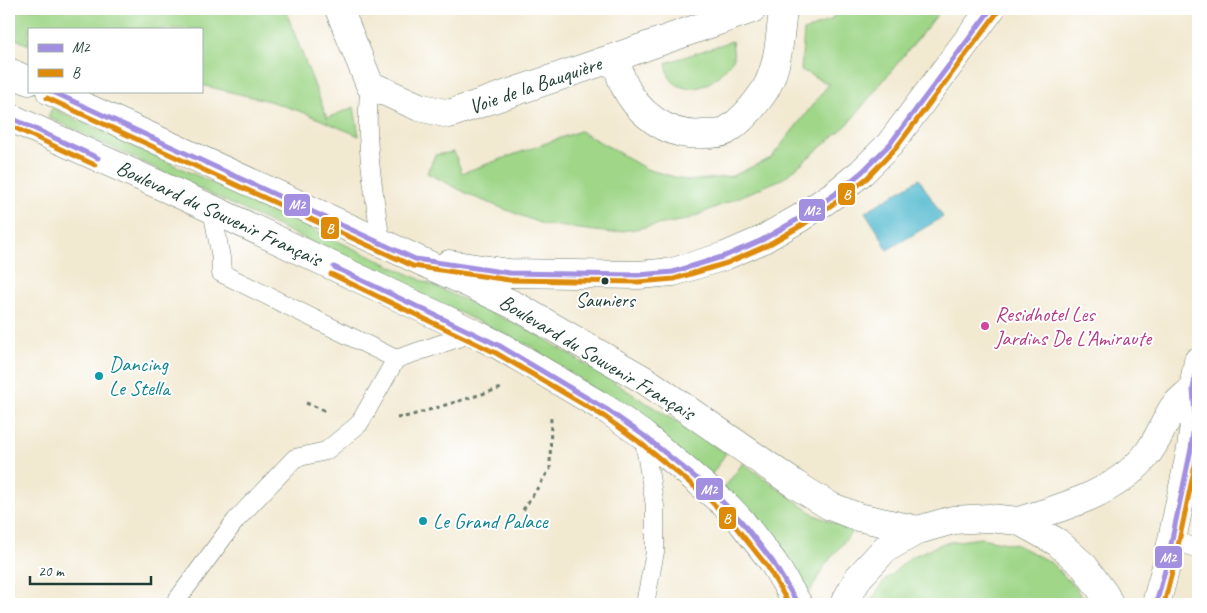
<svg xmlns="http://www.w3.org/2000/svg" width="1207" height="613" font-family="Caveat,sans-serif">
<rect width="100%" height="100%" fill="#fff"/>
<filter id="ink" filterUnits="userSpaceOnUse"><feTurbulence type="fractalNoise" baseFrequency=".02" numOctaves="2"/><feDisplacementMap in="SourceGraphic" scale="10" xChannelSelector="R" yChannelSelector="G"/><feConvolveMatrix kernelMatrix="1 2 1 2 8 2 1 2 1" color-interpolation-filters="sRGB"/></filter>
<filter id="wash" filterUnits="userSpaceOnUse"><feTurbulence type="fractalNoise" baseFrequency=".0096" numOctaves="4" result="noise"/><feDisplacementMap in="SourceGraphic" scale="20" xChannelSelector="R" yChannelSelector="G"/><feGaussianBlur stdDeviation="1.12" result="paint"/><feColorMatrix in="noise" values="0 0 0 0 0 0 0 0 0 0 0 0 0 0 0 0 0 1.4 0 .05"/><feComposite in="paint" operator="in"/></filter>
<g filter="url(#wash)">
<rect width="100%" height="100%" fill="#f2e9d1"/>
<!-- green -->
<path fill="#9fd688" stroke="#5f8a5e" d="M9,9H285L327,118L354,107L359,136L305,113L269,101L201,85V29H29V45L9,36Z
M838,9H942L847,125L784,178L686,220L611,233L542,224L474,197L427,173L435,155L454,152L462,173L580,131L611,148L646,169L689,181L732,176L771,158L829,84L801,70L804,31L831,20Z
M732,41L734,58C722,74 704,94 682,87C669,82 668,75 666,63Z
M52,108L537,334L726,453L710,477L620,406L530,346L48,117Z
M743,463L815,515L853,531L825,565L809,593L803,595L789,563L769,534L724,488Z
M981,538L1017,545L1050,562L1076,588L1085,604H869L883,582L911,557L944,543Z"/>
<!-- water -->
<path fill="#51b9cf" stroke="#387b82" d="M919,179L943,217L887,250L881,237L865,212Z"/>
</g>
<g filter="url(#ink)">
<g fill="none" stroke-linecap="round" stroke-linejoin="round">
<!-- lane casing -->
<g stroke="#69796b" stroke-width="19">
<path id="lane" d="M370,85C363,137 374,191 381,243
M212,209L221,258V273L396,359
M643,435L655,506V552L645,604
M1172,539L1198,549
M174,604L236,520L295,458L326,451L359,424L396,359L473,333"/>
</g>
<!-- street casing -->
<g stroke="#69796b" stroke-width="29">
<path id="street" d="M339,9L370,85L419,107L449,114L616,57C618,64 619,73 622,80C635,112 668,138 704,134C711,134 721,134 726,131C742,121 755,105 765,90C779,66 780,35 783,9
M616,57L752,9"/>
</g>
<!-- secondary casing -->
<g stroke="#69796b" stroke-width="29">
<path id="secondary" d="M9,72L29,81
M50,91L274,193L468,283L518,307L646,381L796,485L830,506L858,517L918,530
M9,117L212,209L447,320L500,346L609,411L643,435L684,469L728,507L741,521L773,562L798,604
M449,264L509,273L638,275L673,272L725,256L762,240L800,218L835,194L862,172L890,144L991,9
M1019,521C1063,507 1113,494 1144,458C1158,442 1163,424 1173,408C1178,401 1187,395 1193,389
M844,604L859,577L885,549L918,530L953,520L989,518L1019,521L1057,542L1084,566L1105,595L1109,604
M1156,604L1167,563L1191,449L1195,416L1193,389L1198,361"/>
</g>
<!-- path -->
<path stroke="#69796b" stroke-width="3" stroke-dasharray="4 4" stroke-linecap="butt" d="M306,403L326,411
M397,418L409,416L502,388
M523,510L550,469L551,416"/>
<!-- lane -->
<use href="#lane" stroke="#fff" stroke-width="18"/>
<!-- street -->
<use href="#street" stroke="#fff" stroke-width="28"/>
<!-- secondary -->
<use href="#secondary" stroke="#fff" stroke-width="28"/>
<!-- bus-1 casing -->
<g stroke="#fff" stroke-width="9">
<path id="bus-1" d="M51,91L415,259L509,273L638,275L673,272L725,256L762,240L800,218L835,194L862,172L890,144L991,9
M9,117L98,158
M334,267L500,346L609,411L643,435L711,490L741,521L773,562L798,604
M1156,604L1167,563L1191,449L1195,416L1193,389L1198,361"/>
</g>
<!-- bus-2 casing -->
<g stroke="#fff" stroke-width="9">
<path id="bus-2" d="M47,98L413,266L509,280L638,282L674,279L727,263L766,246L804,224L839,200L867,178L896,148L997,13
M9,125L95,165
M331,274L496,353L605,417L638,441L706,496L735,526L767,566L789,604
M1164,604L1174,565L1198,451"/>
</g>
<!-- bus-1 -->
<use href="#bus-1" stroke="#a28fe0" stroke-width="5"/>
<!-- bus-2 -->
<use href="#bus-2" stroke="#dd8b08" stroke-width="5"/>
</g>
</g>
<!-- markers -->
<circle fill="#1f3d34" stroke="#fff" stroke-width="2" cx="605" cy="281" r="4.5"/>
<circle fill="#d1479c" stroke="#fff" stroke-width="2" cx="985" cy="326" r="5"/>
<g fill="#0f9aa8" stroke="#fff" stroke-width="2">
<circle cx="99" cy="376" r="5"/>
<circle cx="423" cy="521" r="5"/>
</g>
<g text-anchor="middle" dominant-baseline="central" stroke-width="4" stroke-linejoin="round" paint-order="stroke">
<!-- bus labels -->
<g font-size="20" fill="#1f3d34" stroke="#fff">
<text x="605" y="300">Sauniers</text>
</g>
<!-- street labels -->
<g font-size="21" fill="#1f3d34" stroke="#fff">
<text transform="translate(535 85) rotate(-19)">Voie de la Bauquière</text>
<text transform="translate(219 213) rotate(25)">Boulevard du Souvenir Français</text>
<text transform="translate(597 357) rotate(31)">Boulevard du Souvenir Français</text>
</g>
<!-- hotel labels -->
<g font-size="21" fill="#b23c85" stroke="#fff" text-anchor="start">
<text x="995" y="314">Residhotel Les<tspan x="995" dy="24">Jardins De L’Amiraute</tspan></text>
</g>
<!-- culture labels -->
<g font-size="21" fill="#0d838f" stroke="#fff" text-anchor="start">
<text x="109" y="364">Dancing<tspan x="109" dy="24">Le Stella</tspan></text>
<text x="433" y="521">Le Grand Palace</text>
</g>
</g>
<g stroke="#fff" stroke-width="2">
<rect x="837" y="182" width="19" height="24" rx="5" fill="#dd8b08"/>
<rect x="283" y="193" width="28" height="24" rx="5" fill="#a28fe0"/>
<rect x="798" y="198" width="28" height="24" rx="5" fill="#a28fe0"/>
<rect x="320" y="216" width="20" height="24" rx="5" fill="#dd8b08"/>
<rect x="695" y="477" width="29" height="24" rx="5" fill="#a28fe0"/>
<rect x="718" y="506" width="19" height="24" rx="5" fill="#dd8b08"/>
<rect x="1154" y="545" width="29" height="24" rx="5" fill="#a28fe0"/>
</g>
<g font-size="14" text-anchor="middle" font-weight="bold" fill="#fff">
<text x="847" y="199">B</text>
<text x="297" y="209">M2</text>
<text x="812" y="215">M2</text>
<text x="330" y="233">B</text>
<text x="709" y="494">M2</text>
<text x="727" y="523">B</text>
<text x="1168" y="562">M2</text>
</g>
<!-- margin -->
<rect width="1207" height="613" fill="none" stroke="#fff" stroke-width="30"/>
<!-- legend -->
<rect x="28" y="28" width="175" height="65" fill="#ffffff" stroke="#a5b1ae"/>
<rect x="38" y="44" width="25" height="8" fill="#a28fe0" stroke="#a5b1ae"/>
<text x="72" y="52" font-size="15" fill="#1f3d34">M2</text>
<rect x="38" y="69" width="25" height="8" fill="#dd8b08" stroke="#a5b1ae"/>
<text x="72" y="78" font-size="15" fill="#1f3d34">B</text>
<!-- scale -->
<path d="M30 576v8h121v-8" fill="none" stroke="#1f3d34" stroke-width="2.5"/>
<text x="38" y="576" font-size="15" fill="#1f3d34" stroke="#ffffff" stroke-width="4" paint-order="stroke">20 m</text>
</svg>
